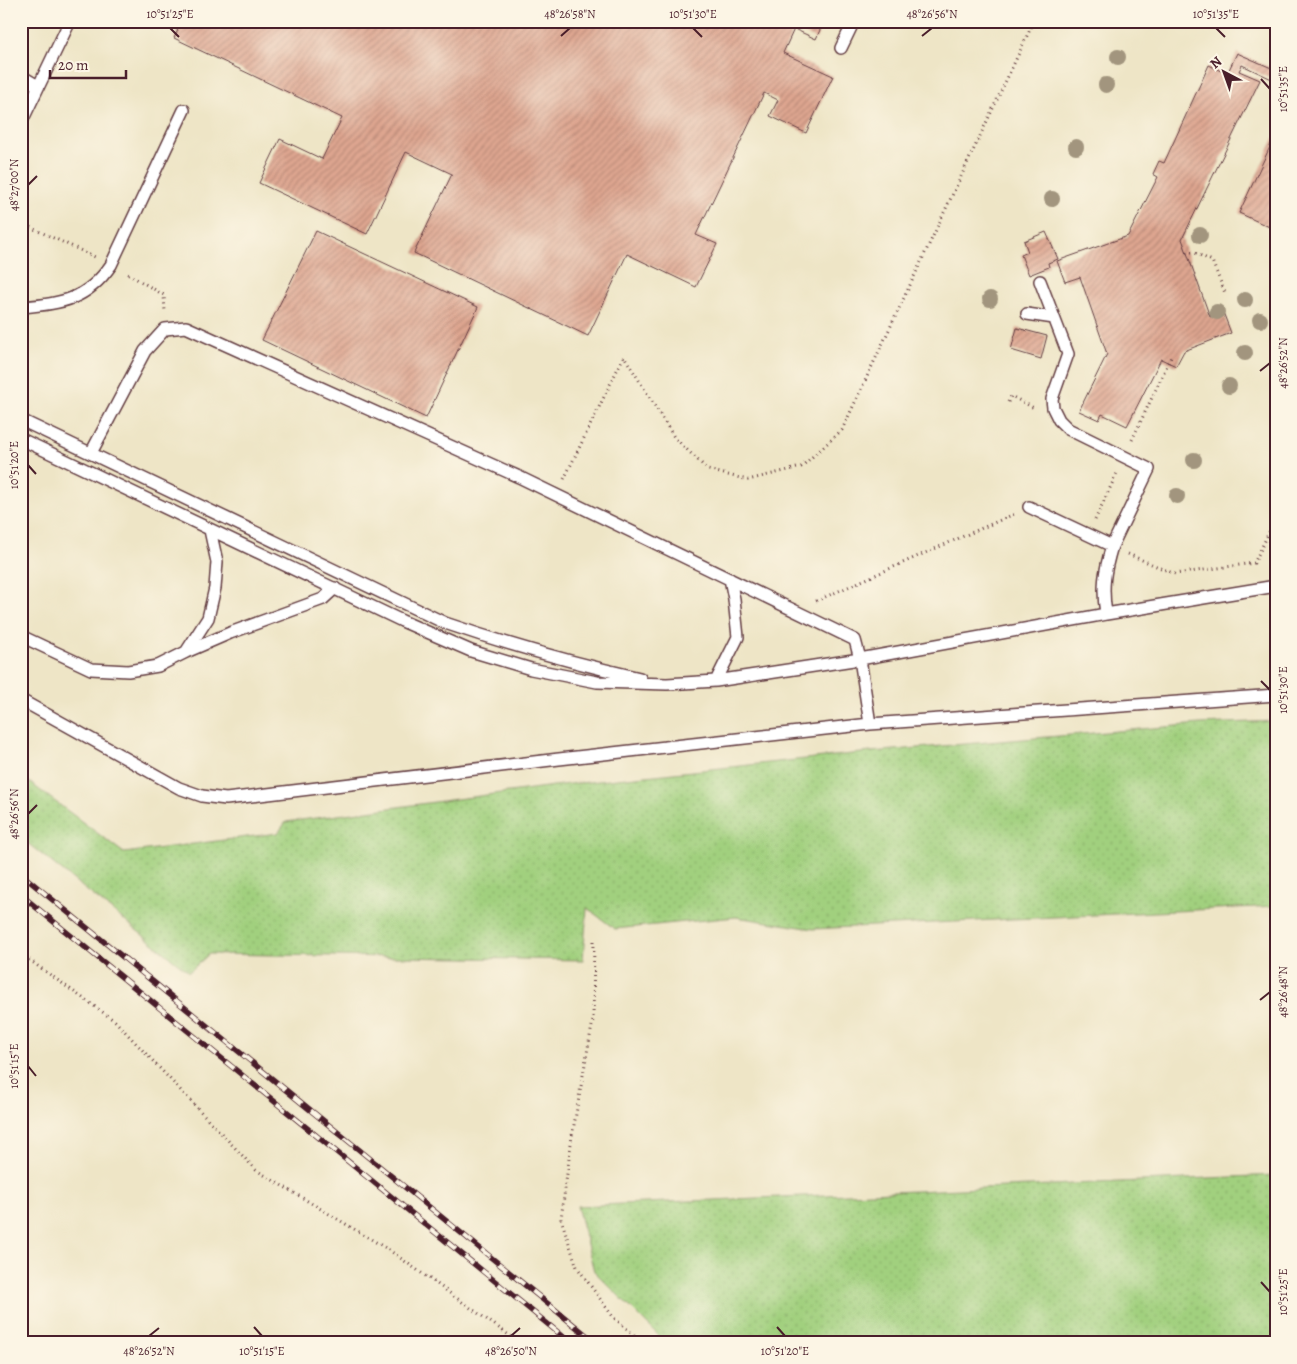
<svg xmlns="http://www.w3.org/2000/svg" width="1297" height="1364" font-family="Alegreya,serif">
<defs>
<pattern id="grass-dots" width="8" height="8" patternUnits="userSpaceOnUse" patternTransform="scale(1.25)"><rect width="8" height="8" fill="#a1d07e"/><path d="M2 2h.1M6 6h.1" fill="none" stroke="#8cb26d" stroke-width="1.8" stroke-linecap="round"/></pattern>
<pattern id="building-hatch" width="6" height="6" patternUnits="userSpaceOnUse" patternTransform="scale(1.25)"><rect width="6" height="6" fill="#dea690"/><path d="M-1 1l2-2M0 6l6-6M5 7l2-2" fill="none" stroke="#b68776"/></pattern>
</defs>
<rect width="100%" height="100%" fill="#fcf5e5"/>
<filter id="ink" filterUnits="userSpaceOnUse"><feTurbulence type="fractalNoise" baseFrequency=".02" numOctaves="2"/><feDisplacementMap in="SourceGraphic" scale="10" xChannelSelector="R" yChannelSelector="G"/><feConvolveMatrix kernelMatrix="1 2 1 2 8 2 1 2 1" color-interpolation-filters="sRGB"/></filter>
<filter id="wash" filterUnits="userSpaceOnUse"><feTurbulence type="fractalNoise" baseFrequency=".0096" numOctaves="4" result="noise"/><feDisplacementMap in="SourceGraphic" scale="20" xChannelSelector="R" yChannelSelector="G"/><feGaussianBlur stdDeviation="1.12" result="paint"/><feColorMatrix in="noise" values="0 0 0 0 0 0 0 0 0 0 0 0 0 0 0 0 0 1.4 0 .05"/><feComposite in="paint" operator="in"/></filter>
<g filter="url(#wash)">
<rect width="100%" height="100%" fill="#eee5c6"/>
<!-- grass -->
<path fill="url(#grass-dots)" stroke="#767854" d="M1276,721V906L813,929L736,917L615,929L587,908L583,960L209,954L189,972L21,838V776L124,853L278,833L286,822L561,785L871,752L1200,724Z
M1276,1175V1343H666L594,1271L577,1206Z"/>
<g id="blocks">
<!-- building -->
<path fill="url(#building-hatch)" d="M160,21H824L816,39L794,29L783,53L833,76L806,133L770,116L778,100L764,93L696,235L717,244L696,287L627,254L588,336L414,253L452,174L406,152L367,234L259,183L280,139L322,159L342,118L174,38L178,30Z
M1237,53L1276,70V81L1242,65L1239,71L1260,80L1182,239L1210,317L1223,312L1231,333L1184,351L1176,366L1161,359L1127,426L1102,414L1099,420L1079,411L1107,354L1080,277L1065,282L1057,261L1128,236L1158,177L1153,174L1159,161L1164,163L1209,65L1227,74Z
M1276,134V230L1239,213Z
M316,231L478,307L426,418L262,340Z
M1046,232L1058,259L1048,263L1049,267L1029,275L1021,255L1028,252L1024,241Z
M1017,328L1047,336L1041,359L1011,350Z"/>
</g>
</g>
<g filter="url(#ink)">
<use href="#blocks" fill-opacity="0" stroke="#633d42" stroke-width="1"/>
<g fill="none" stroke-linecap="round" stroke-linejoin="round">
<!-- service casing -->
<g stroke="#633d42" stroke-width="14">
<path id="service" d="M841,48L854,21
M21,76L38,86
M21,123L70,21
M1040,281L1068,354L1052,399L1053,408L1059,420L1068,429L1149,469L1112,546
M21,307C61,304 87,300 111,265L184,110
M1027,314L1054,318
M21,420L445,623C509,645 574,663 640,678
M21,439L402,621L471,651L531,669L597,682L667,684L716,681L860,659L1106,614L1276,586
M91,453L145,351L165,329L186,327L519,477L855,640L860,659L870,724
M1029,507L1112,546C1104,572 1102,588 1106,614
M21,636L91,669L128,671L158,666L186,652L208,618L215,588L217,562L210,530
M186,652L230,633L323,599L335,588
M716,681L738,637L734,599L730,579
M21,700L179,788L202,796L226,799L559,759L870,724L1276,695"/>
</g>
<!-- path -->
<path stroke="#633d42" stroke-width="3" stroke-dasharray="1 4" stroke-linecap="butt" d="M21,223L95,257
M1186,252H1193L1212,261L1225,293
M128,274L164,295L165,312
M1008,402L1011,396L1034,408
M1132,440L1172,355
M564,479L624,356L674,437L708,470L748,480L801,467L842,430L1034,21
M1095,520L1117,473
M1128,554L1175,574L1254,563L1276,518
M816,601L1014,514
M594,941L593,1020L572,1136L561,1219L577,1267L614,1318L644,1343
M21,954L115,1021L256,1170L389,1250L520,1343"/>
<!-- service -->
<use href="#service" stroke="#fff" stroke-width="11"/>
<!-- rail casing -->
<g stroke="#4a1f2b" stroke-width="5.5">
<path id="rail" d="M21,874L596,1343
M21,895L571,1343"/>
</g>
<!-- rail -->
<use href="#rail" stroke="#fcf5e5" stroke-width="4" stroke-dasharray="11" stroke-linecap="butt"/>
</g>
<!-- trees -->
<g fill="#a2957e">
<circle cx="1118" cy="57" r="8"/>
<circle cx="1106" cy="85" r="8"/>
<circle cx="1076" cy="147" r="8"/>
<circle cx="1052" cy="199" r="8"/>
<circle cx="1200" cy="235" r="8"/>
<circle cx="990" cy="299" r="8"/>
<circle cx="1245" cy="300" r="8"/>
<circle cx="1217" cy="312" r="8"/>
<circle cx="1260" cy="320" r="8"/>
<circle cx="1245" cy="353" r="8"/>
<circle cx="1229" cy="386" r="8"/>
<circle cx="1194" cy="460" r="8"/>
<circle cx="1177" cy="496" r="8"/>
</g>
</g>
<!-- ticks -->
<path fill="none" stroke="#4a1f2b" stroke-width="2" d="M170,28L179,37M693,28L702,37M1216,28L1225,37M561,36L570,28M922,36L932,28M1261,79L1270,89M28,185L37,176M1260,371L1270,363M28,465L36,474M1261,681L1270,690M28,814L37,805M1260,1000L1270,992M28,1066L36,1076M1261,1282L1270,1292M254,1327L262,1336M777,1327L785,1336M149,1336L159,1328M511,1336L520,1328"/>
<!-- margin -->
<rect width="1297" height="1364" fill="none" stroke="#fcf5e5" stroke-width="55"/>
<!-- north arrow -->
<g transform="translate(1224 72) rotate(319)" stroke="#fcf5e5" stroke-width="4" paint-order="stroke">
<path d="M0-4L9 19L0 12L-9 19Z" fill="#4a1f2b"/>
<text y="-8" font-size="14" font-weight="bold" text-anchor="middle" fill="#4a1f2b">N</text>
</g>
<!-- scale -->
<path d="M50 70v8h76v-8" fill="none" stroke="#4a1f2b" stroke-width="2.5"/>
<text x="58" y="70" font-size="15" fill="#4a1f2b" stroke="#fcf5e5" stroke-width="4" paint-order="stroke">20 m</text>
<rect x="28" y="28" width="1242" height="1308" fill="none" stroke="#4a1f2b" stroke-width="2"/>
<g font-size="12" text-anchor="middle" fill="#4a1f2b">
<text x="170" y="18">10°51'25"E</text>
<text x="570" y="18">48°26'58"N</text>
<text x="693" y="18">10°51'30"E</text>
<text x="932" y="18">48°26'56"N</text>
<text x="1216" y="18">10°51'35"E</text>
<text transform="translate(1283 89) rotate(-90)" y="4">10°51'35"E</text>
<text transform="translate(14 185) rotate(-90)" y="4">48°27'00"N</text>
<text transform="translate(1283 363) rotate(-90)" y="4">48°26'52"N</text>
<text transform="translate(14 465) rotate(-90)" y="4">10°51'20"E</text>
<text transform="translate(1283 690) rotate(-90)" y="4">10°51'30"E</text>
<text transform="translate(14 814) rotate(-90)" y="4">48°26'56"N</text>
<text transform="translate(1283 992) rotate(-90)" y="4">48°26'48"N</text>
<text transform="translate(14 1066) rotate(-90)" y="4">10°51'15"E</text>
<text transform="translate(1283 1292) rotate(-90)" y="4">10°51'25"E</text>
<text x="149" y="1355">48°26'52"N</text>
<text x="262" y="1355">10°51'15"E</text>
<text x="511" y="1355">48°26'50"N</text>
<text x="785" y="1355">10°51'20"E</text>
</g>
</svg>
